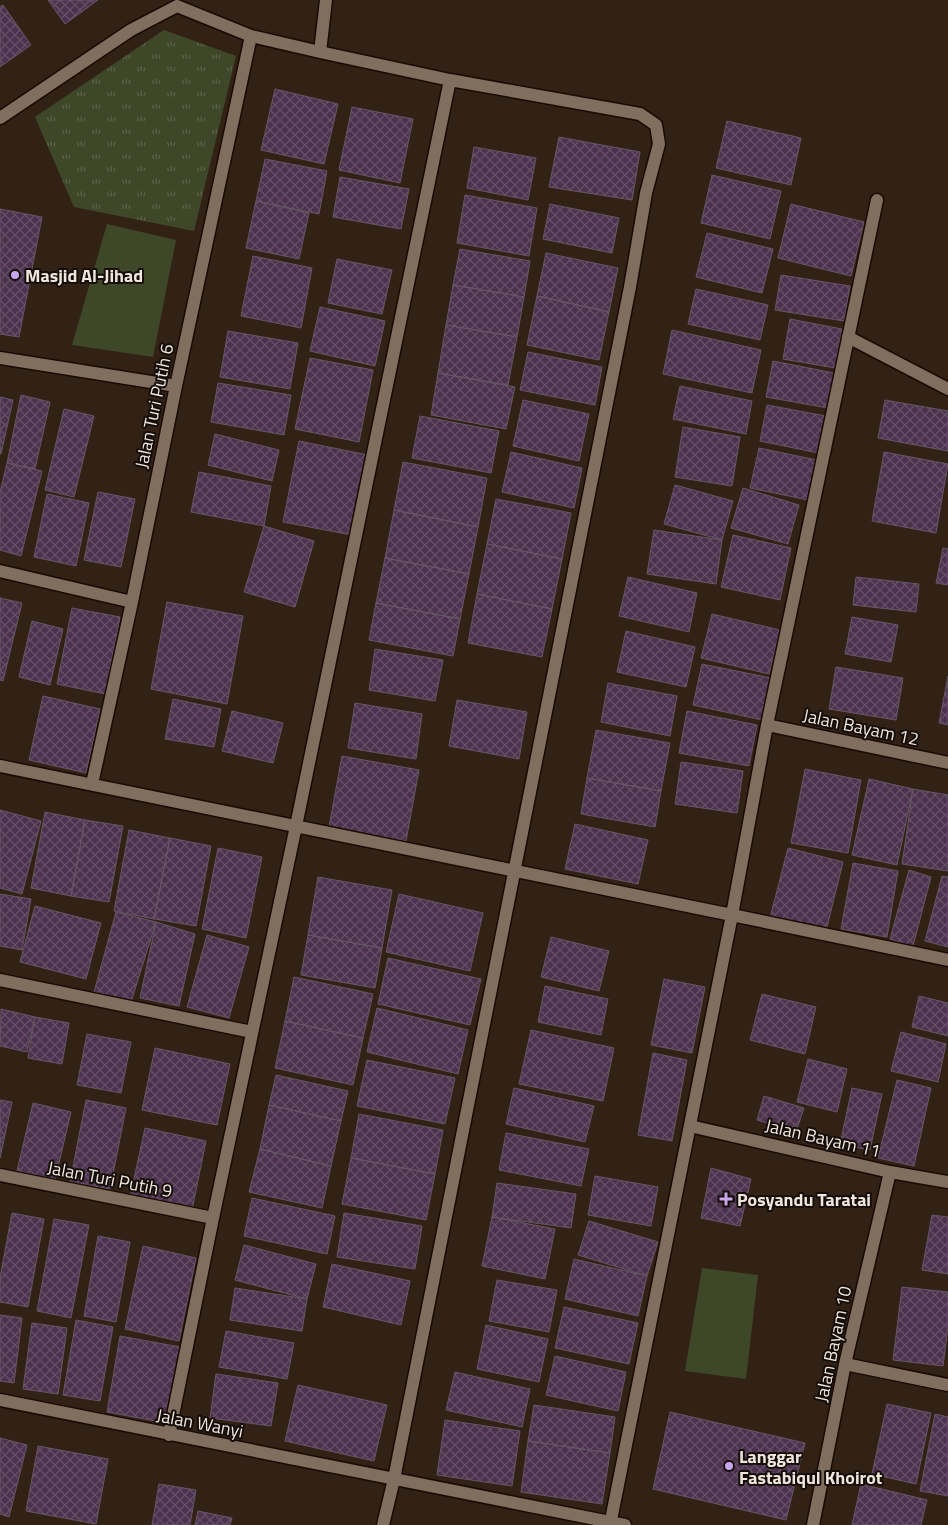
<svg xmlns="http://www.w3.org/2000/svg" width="948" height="1525" font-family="'Titillium Web',sans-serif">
<defs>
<pattern id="grass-tufts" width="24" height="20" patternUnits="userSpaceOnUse" patternTransform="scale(1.25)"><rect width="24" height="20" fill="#3f4729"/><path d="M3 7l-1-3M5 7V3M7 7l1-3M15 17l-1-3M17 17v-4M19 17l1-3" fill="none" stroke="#5b6248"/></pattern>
<pattern id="building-cross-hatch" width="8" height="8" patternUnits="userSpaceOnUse" patternTransform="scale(1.25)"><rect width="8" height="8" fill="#4c324e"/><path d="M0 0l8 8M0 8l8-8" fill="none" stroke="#665067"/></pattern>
</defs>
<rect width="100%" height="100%" fill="#322215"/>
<!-- grass -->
<path fill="url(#grass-tufts)" d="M164,30L236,56L194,231L74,207L35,117Z"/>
<!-- pitch -->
<path fill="#3f4729" d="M107,224L176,240L153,357L72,345Z
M702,1268L758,1275L746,1379L685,1371Z"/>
<!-- building -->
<path fill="url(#building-cross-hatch)" stroke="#665767" d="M48,0H98L65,24Z
M3,5L31,45L0,67V7Z
M275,89L338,104L324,164L261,150Z
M352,107L413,119L400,183L339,170Z
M727,121L801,138L791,185L716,168Z
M559,137L640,152L632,200L549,187Z
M474,147L536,158L528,200L467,188Z
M265,159L327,171L319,214L256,201Z
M712,175L781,191L770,239L701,223Z
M340,177L409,189L401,229L333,217Z
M465,195L537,208L529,256L457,243Z
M256,201L309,213L299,259L246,248Z
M550,204L619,218L612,253L543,239Z
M791,204L864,222L851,276L778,258Z
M0,209L42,217L19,337L0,334Z
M707,233L773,249L762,293L696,277Z
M460,249L530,261L524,297L453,285Z
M546,253L618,268L609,312L537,296Z
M253,256L312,268L301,328L241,316Z
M337,259L392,270L382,314L328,303Z
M781,275L850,286L844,321L775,310Z
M453,285L524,297L517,337L446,325Z
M696,289L768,305L760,340L688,324Z
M537,296L609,312L599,360L527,345Z
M320,307L385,321L375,366L310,351Z
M790,319L842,329L835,368L783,359Z
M446,325L517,337L508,385L438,373Z
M672,330L761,350L752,393L663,374Z
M228,331L298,343L290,389L220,377Z
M528,352L602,367L595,405L520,390Z
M310,358L373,370L359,442L295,429Z
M773,361L834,373L828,408L766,397Z
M438,373L515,387L506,429L431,415Z
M218,383L291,395L284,435L211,422Z
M680,386L752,401L746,434L673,419Z
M21,395L50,402L35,469L7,463Z
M0,397L13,400L1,454H0Z
M523,400L589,414L579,461L513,446Z
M885,400L948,411V451L878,438Z
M767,405L826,416L818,453L760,441Z
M64,409L94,416L74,497L45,490Z
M420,416L499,431L491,473L412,458Z
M683,427L740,437L732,486L675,477Z
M215,434L279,450L272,481L208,465Z
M299,441L368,455L352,535L283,522Z
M759,448L817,460L808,500L750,488Z
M511,452L582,468L574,508L502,492Z
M884,452L948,464L936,533L872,521Z
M403,462L487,478L478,527L394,510Z
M7,463L42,471L21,556L0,550V492Z
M199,472L271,486L264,526L191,512Z
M675,485L733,501L722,540L664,524Z
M743,488L799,505L788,544L731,528Z
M98,492L135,499L121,567L84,560Z
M47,494L89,503L76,566L34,557Z
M496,499L571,513L562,559L487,544Z
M394,510L478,527L469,574L385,558Z
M264,526L314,541L295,607L244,592Z
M654,530L722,540L716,584L647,574Z
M733,535L791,548L780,600L721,587Z
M487,544L562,559L552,609L477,594Z
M943,548L948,549V585L936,583Z
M385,558L469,574L460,619L376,603Z
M628,577L697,593L689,632L619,616Z
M856,577L919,584L916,612L853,605Z
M477,594L552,609L542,657L468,643Z
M0,598L22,603L3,681L0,680Z
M167,602L243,616L227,704L151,689Z
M376,603L460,619L453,656L369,640Z
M72,608L120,617L105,694L57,684Z
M712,614L780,630L769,674L701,658Z
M852,617L898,625L891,662L845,654Z
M32,621L63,629L50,685L19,677Z
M626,631L695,647L686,687L617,672Z
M375,649L443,660L435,701L369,690Z
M702,664L771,678L762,720L693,705Z
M836,667L903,678L896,720L829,709Z
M948,676V725L939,723Z
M608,683L677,696L670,736L601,722Z
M43,696L100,709L86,773L29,760Z
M173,699L221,709L214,747L165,739Z
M457,700L527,712L519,759L449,746Z
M355,703L422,714L416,759L348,748Z
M232,711L283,723L273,763L222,751Z
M687,711L757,725L749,766L679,753Z
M596,730L670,743L661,791L587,778Z
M342,756L419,770L406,841L329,827Z
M681,762L743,771L737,813L675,804Z
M805,769L861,780L848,853L791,843Z
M587,778L661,791L655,827L581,814Z
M869,779L913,789L897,865L852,855Z
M913,789L948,795V871L902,864Z
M0,810L41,821L22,894L0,888Z
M45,812L85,820L71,896L31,888Z
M85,820L123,826L109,902L71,896Z
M575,824L648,840L638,884L565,869Z
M129,830L170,838L154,919L114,911Z
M170,838L211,846L196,926L154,919Z
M218,848L262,857L246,938L202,929Z
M788,848L843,862L826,931L770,918Z
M853,863L898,871L887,937L841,929Z
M909,870L931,877L913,946L890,939Z
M942,876L948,877V947L925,941Z
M318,877L392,890L382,948L308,935Z
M0,894L31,899L22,950L0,946Z
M399,894L483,913L470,971L386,952Z
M35,906L101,923L86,979L20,962Z
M116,912L156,922L131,1002L94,992Z
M156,922L195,934L179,1006L140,998Z
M207,935L249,947L229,1018L187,1007Z
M308,935L382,948L375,988L301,975Z
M551,937L609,951L599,991L541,977Z
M388,958L481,979L470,1025L378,1004Z
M294,977L373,994L363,1038L285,1021Z
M664,979L705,987L692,1053L651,1045Z
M545,986L608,999L601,1035L538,1022Z
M762,994L816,1007L805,1054L750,1040Z
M919,996L948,1003V1036L912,1027Z
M377,1008L468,1030L458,1074L367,1052Z
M1,1009L35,1017L27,1052L0,1046Z
M35,1017L69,1023L62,1064L28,1058Z
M285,1021L363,1038L353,1085L275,1068Z
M531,1030L614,1048L603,1101L519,1084Z
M901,1032L946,1044L938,1082L891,1071Z
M87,1034L131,1042L121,1093L77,1085Z
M155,1048L230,1064L217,1125L142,1110Z
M653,1053L687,1060L672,1141L638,1135Z
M808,1059L847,1069L837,1112L797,1102Z
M367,1060L455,1078L445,1124L357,1106Z
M276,1075L348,1091L341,1121L269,1105Z
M897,1080L931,1088L914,1166L878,1158Z
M514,1088L594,1106L585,1142L506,1124Z
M852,1088L882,1094L870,1150L840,1144Z
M764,1096L804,1108L796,1132L757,1120Z
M0,1100L12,1102L0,1158Z
M86,1100L126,1108L110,1189L70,1182Z
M33,1103L71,1112L55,1180L17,1171Z
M269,1105L341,1121L331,1166L260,1149Z
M359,1114L443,1130L435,1174L351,1158Z
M145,1128L206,1141L192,1210L130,1197Z
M506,1133L589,1149L581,1186L499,1170Z
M260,1149L331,1166L322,1208L249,1192Z
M351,1158L435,1174L426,1220L342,1204Z
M711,1168L751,1179L740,1226L701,1218Z
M595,1176L658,1187L651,1226L588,1215Z
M497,1183L576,1194L571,1228L492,1217Z
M252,1198L335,1216L327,1254L244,1236Z
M12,1213L44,1219L28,1307L0,1302V1278Z
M344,1213L422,1226L415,1269L337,1257Z
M932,1215L948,1217V1274L922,1270Z
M492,1217L555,1229L545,1279L482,1266Z
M54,1219L89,1225L71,1318L37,1311Z
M589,1221L658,1242L647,1276L578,1255Z
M98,1236L130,1242L116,1322L84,1316Z
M244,1245L316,1264L307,1299L235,1280Z
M143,1246L196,1258L179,1341L125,1329Z
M574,1259L647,1276L638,1316L565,1299Z
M332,1264L410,1281L401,1325L323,1307Z
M497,1280L557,1290L549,1332L489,1321Z
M902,1287L948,1292V1326L943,1366L893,1360Z
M235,1288L307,1299L302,1331L230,1320Z
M564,1307L638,1323L629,1364L555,1348Z
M0,1315L22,1318L14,1383L0,1381Z
M76,1320L113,1327L100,1401L63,1395Z
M32,1323L67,1328L58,1394L23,1389Z
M486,1325L548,1339L539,1382L477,1369Z
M226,1331L294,1343L287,1379L219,1367Z
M120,1336L180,1347L166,1423L107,1412Z
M555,1356L626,1372L618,1411L546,1395Z
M455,1372L530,1389L522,1427L446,1410Z
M216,1374L278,1383L271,1426L210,1418Z
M298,1385L387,1405L374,1461L285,1441Z
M887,1404L931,1413L916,1484L872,1474Z
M534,1405L615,1417L610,1453L528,1441Z
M670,1412L805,1443L786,1520L653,1489Z
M935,1414L948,1417V1496L920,1491Z
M445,1420L520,1431L512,1486L437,1475Z
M0,1438L27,1445L9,1517L0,1514Z
M528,1441L610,1453L602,1504L521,1492Z
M38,1446L108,1459L96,1524L26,1511Z
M159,1484L196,1490L190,1525H152Z
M861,1484L927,1500L921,1525H852Z
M198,1511L232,1518L230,1525H195Z"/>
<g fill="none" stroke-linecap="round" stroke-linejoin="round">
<!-- minor casing -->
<g stroke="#190b02" stroke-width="15">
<path id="minor" d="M320,52L326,0
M0,118L131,30L177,6L251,36L320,52L450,80L640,114L656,125L659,144L646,193L630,287L394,1479L383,1525
M848,337L948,389
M0,358L176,386
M0,571L132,602
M767,725L948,763
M0,766L732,915L948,960
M92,784L132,602L176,386L251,36
M0,980L252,1032
M690,1126L890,1172L948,1182
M0,1175L213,1218
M845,1364L948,1385
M0,1400L625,1525
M169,1435L213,1218L296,826L450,80
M610,1525L732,915L767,725L877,200
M813,1525L845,1364L890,1172"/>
</g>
<!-- minor -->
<use href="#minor" stroke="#806e5e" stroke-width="12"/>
</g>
<!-- markers -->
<g fill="#c8a6ef" stroke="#140d08" stroke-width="2">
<circle cx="15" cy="275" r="5"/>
<path d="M723.5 1191.5h5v5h5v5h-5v5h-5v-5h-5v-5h5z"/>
<circle cx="729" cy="1466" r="5"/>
</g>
<g text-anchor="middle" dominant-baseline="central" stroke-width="4" stroke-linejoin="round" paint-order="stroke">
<!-- poi labels -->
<g font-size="18" font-weight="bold" fill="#f0e6dd" stroke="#140d08" text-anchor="start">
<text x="25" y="275">Masjid Al-Jihad</text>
<text x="737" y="1199">Posyandu Taratai</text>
<text x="739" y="1456">Langgar<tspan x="739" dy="21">Fastabiqul Khoirot</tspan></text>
</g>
<!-- street labels -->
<g font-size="18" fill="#f0e6dd" stroke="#140d08">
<text transform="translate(154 406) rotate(-78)">Jalan Turi Putih 6</text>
<text transform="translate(861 727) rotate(12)">Jalan Bayam 12</text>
<text transform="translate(823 1138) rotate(13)">Jalan Bayam 11</text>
<text transform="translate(110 1179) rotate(11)">Jalan Turi Putih 9</text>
<text transform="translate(833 1344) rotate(-78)">Jalan Bayam 10</text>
<text transform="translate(200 1423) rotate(11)">Jalan Wanyi</text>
</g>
</g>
</svg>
